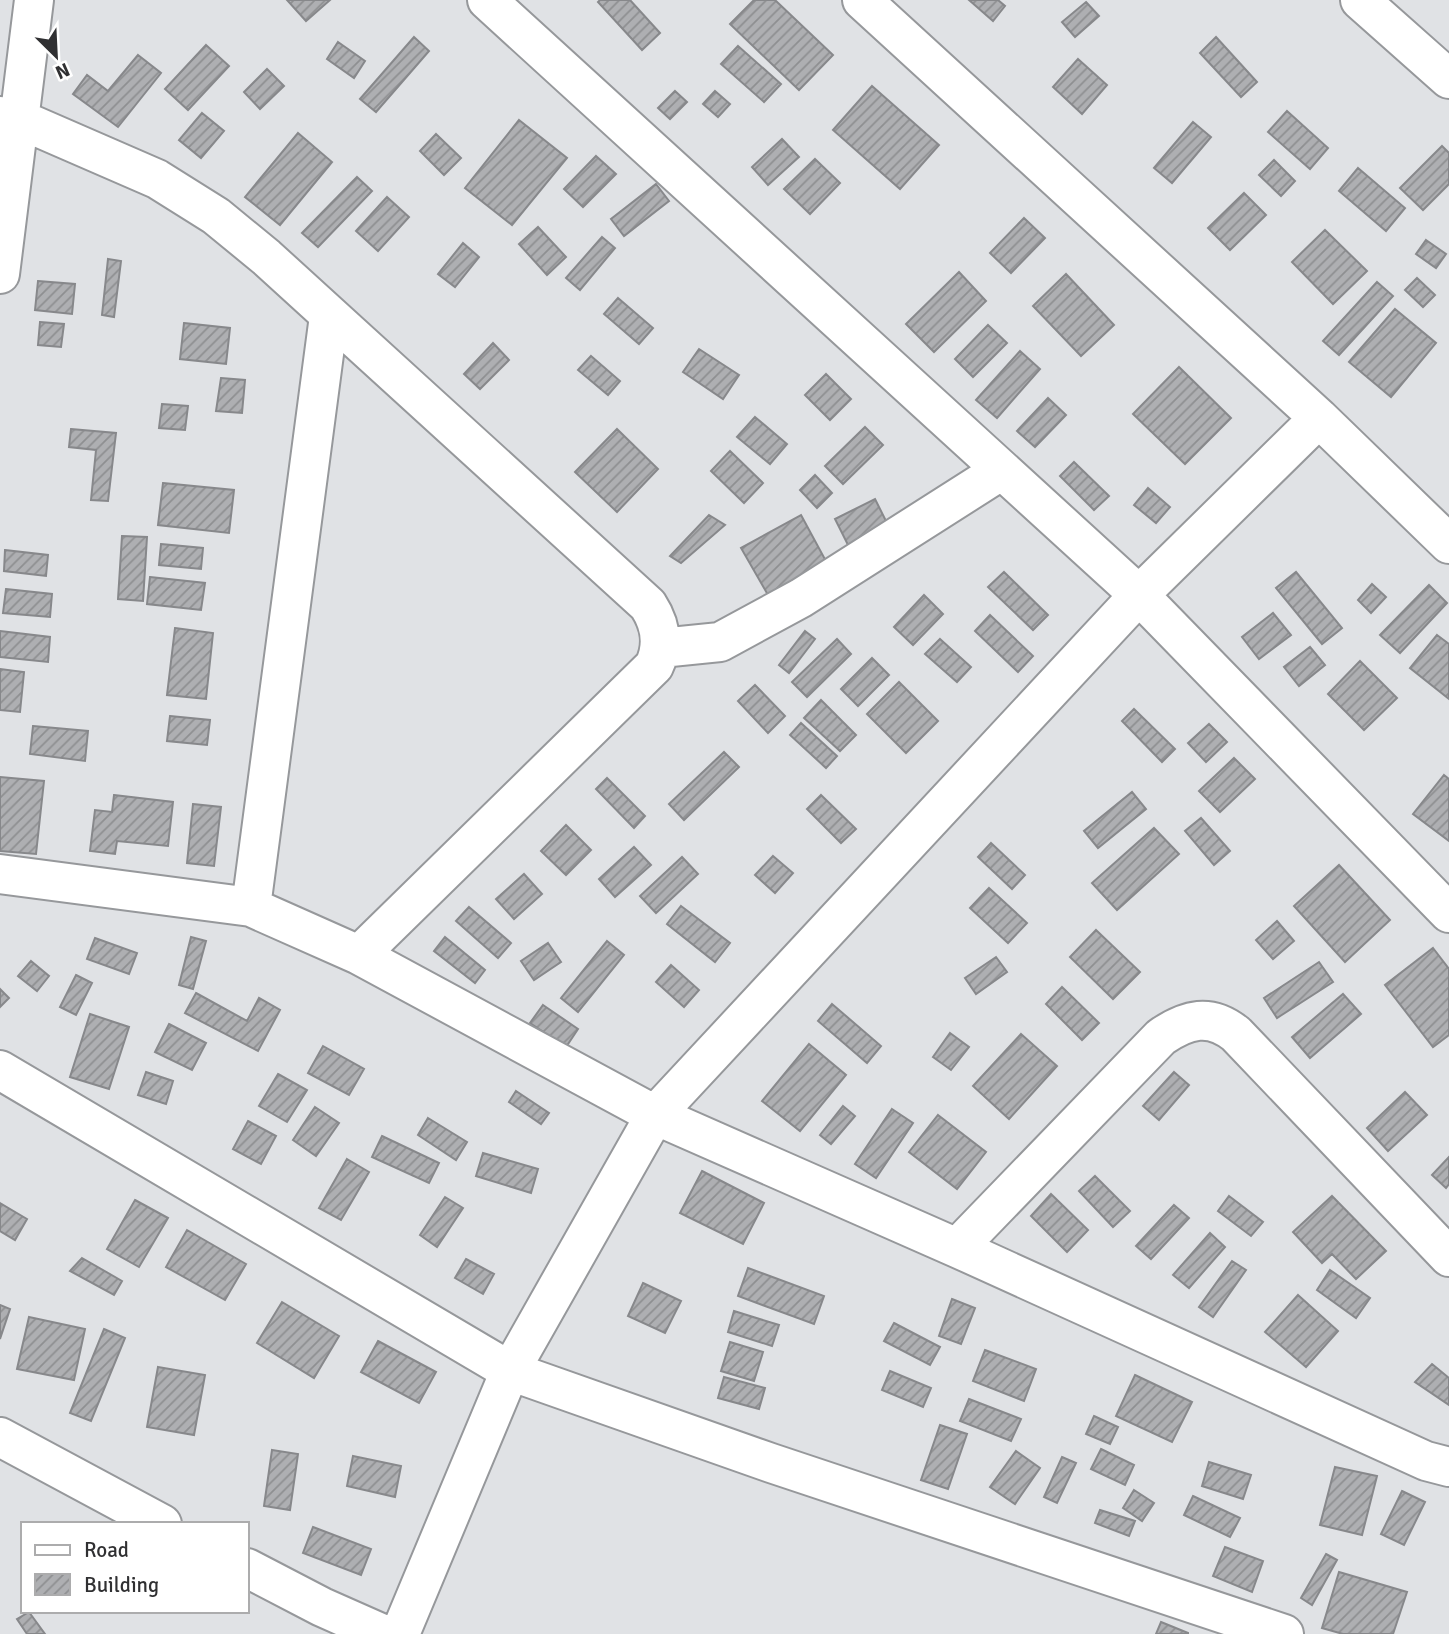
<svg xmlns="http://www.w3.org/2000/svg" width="1449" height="1634" font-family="Signika,sans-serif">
<defs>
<pattern id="building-hatch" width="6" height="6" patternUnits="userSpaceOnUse" patternTransform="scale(1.75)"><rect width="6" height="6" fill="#aeafb2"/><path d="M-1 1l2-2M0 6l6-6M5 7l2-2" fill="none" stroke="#8e8f91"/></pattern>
</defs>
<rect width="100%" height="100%" fill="#e0e2e5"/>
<!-- building -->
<path fill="url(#building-hatch)" stroke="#87888b" stroke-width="2" d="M287,0H330L306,21Z
M600,0H630L660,33L642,50L598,2Z
M754,0H775L833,55L799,90L730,24Z
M969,0H998L1005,6L993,21Z
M1086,2L1099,16L1075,37L1062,22Z
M414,37L429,51L376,112L360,99Z
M1216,37L1257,82L1241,97L1200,53Z
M338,42L365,61L354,78L327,59Z
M206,45L229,66L188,110L165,89Z
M738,46L781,84L764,102L721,64Z
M138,55L161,73L118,127L73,94L87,75L108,91Z
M1078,59L1107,85L1082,114L1053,87Z
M267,69L284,86L260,109L244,92Z
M872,86L939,145L900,189L833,130Z
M675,91L687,102L670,119L658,108Z
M715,91L730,104L718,117L703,104Z
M1287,111L1328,148L1310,169L1268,132Z
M202,113L224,131L201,158L179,140Z
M519,120L567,158L512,225L465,188Z
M1193,122L1211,137L1172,183L1154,168Z
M298,133L332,162L280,225L245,197Z
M436,134L461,158L444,175L420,151Z
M782,139L799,157L768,185L752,167Z
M1442,146L1449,153V184L1423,210L1400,188Z
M596,156L616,174L583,207L564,189Z
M815,159L840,183L810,214L784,189Z
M1274,160L1295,181L1281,196L1259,175Z
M1358,168L1405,208L1386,231L1339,191Z
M357,177L372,191L318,247L302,233Z
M656,184L669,201L624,236L611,219Z
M1244,193L1266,215L1230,250L1208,228Z
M387,197L409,217L378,251L356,231Z
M1024,218L1045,238L1011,273L990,253Z
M538,227L566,257L547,275L519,244Z
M1325,230L1367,271L1333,304L1292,262Z
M602,237L615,248L580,290L566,278Z
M1426,240L1446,254L1436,268L1416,254Z
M463,243L479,257L455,287L438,274Z
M108,259L121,261L114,317L102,315Z
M959,272L986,301L934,352L906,324Z
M1066,274L1114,325L1081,356L1033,306Z
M1417,278L1435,295L1423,307L1405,290Z
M38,281L75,284L72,314L35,310Z
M1377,282L1393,296L1339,355L1323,341Z
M618,298L653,328L639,344L604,314Z
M1395,309L1436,343L1391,397L1349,362Z
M40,322L64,324L61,347L38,345Z
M184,323L230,328L226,364L180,359Z
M988,325L1007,343L973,377L955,359Z
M493,343L509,360L480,389L464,374Z
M699,349L739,375L723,399L683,372Z
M1020,351L1040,369L997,418L976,400Z
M591,356L620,381L608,395L578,370Z
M1179,367L1231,418L1185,464L1133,414Z
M826,374L851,399L830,420L805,395Z
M221,378L245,380L242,413L216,411Z
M1048,398L1066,415L1035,447L1017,431Z
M162,404L188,406L185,430L159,428Z
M755,417L787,444L770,464L737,437Z
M865,427L883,445L843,484L825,466Z
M71,429L116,433L108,501L91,500L96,450L69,447Z
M617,429L658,469L617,512L575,472Z
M730,451L763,483L744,503L711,471Z
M1074,462L1109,496L1094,510L1060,476Z
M815,475L832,493L817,508L800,490Z
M163,483L234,490L229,533L158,525Z
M1148,488L1170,507L1156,523L1134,505Z
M875,499L888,525L848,545L835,519Z
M709,515L725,525L681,563L670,556Z
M801,515L827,563L768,595L741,548Z
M122,536L147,537L143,601L118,599Z
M161,544L203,548L201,569L159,565Z
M5,550L48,555L46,576L4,571Z
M1004,572L1048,615L1033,630L988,587Z
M1296,572L1342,628L1322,644L1276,588Z
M150,577L205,583L201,610L147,604Z
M1372,584L1386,597L1371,613L1358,600Z
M1429,585L1447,603L1400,653L1380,635Z
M6,589L52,594L50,617L3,613Z
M924,595L943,614L913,645L894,627Z
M1273,613L1291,635L1259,659L1242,637Z
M990,615L1033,656L1018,672L975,631Z
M175,628L213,633L206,699L167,695Z
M0,631L50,637L48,662L0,657Z
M805,631L815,639L789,673L779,665Z
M1437,635L1449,644V699L1410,668Z
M837,639L851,654L807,697L792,682Z
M940,639L971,667L957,682L925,654Z
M1310,647L1325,665L1299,686L1284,667Z
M872,658L889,675L858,706L841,689Z
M1360,661L1397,698L1364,730L1328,694Z
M0,669L24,672L20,712L0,710Z
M899,682L938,721L906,753L867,714Z
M755,685L785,716L768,733L738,701Z
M821,700L856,735L840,751L804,718Z
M1134,709L1175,749L1162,762L1122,721Z
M170,716L210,720L207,745L167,741Z
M801,723L837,756L826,768L790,735Z
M1209,724L1227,742L1206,762L1188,743Z
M33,726L88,731L85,761L30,754Z
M724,752L739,767L684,820L669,804Z
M1234,758L1255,779L1220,812L1199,791Z
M1444,775L1449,779V841L1413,814Z
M0,777L44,781L36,854L0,851Z
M607,778L645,816L634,828L596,789Z
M1132,792L1146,809L1098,848L1084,831Z
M114,795L173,802L168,846L117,841L115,854L90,851L95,810L112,812Z
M821,795L856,829L841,843L807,809Z
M193,804L221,807L214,866L187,863Z
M1201,818L1230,851L1214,865L1185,831Z
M566,825L591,850L566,875L541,851Z
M1154,828L1179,854L1117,910L1092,883Z
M991,843L1025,875L1012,889L978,857Z
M634,847L651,865L615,897L599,879Z
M773,856L793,873L775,893L755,875Z
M682,857L698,874L656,913L640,896Z
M1339,865L1390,920L1345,962L1294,906Z
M524,874L542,894L514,919L496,899Z
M989,888L1027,923L1008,943L970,908Z
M681,906L730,943L715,962L667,924Z
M469,907L511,943L498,958L456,921Z
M1277,921L1294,941L1273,959L1256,940Z
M1096,930L1140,972L1113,999L1070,957Z
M191,937L206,941L193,989L179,985Z
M445,937L485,970L475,983L434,951Z
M95,938L137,953L129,974L87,959Z
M607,941L624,955L578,1012L561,998Z
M548,943L561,962L534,980L521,961Z
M1433,948L1449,969V1035L1433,1047L1385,985Z
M996,957L1007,972L976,994L965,978Z
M31,961L49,976L37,991L18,976Z
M1319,962L1333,982L1277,1018L1264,998Z
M671,965L699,990L684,1007L656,982Z
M76,975L92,983L76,1015L60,1007Z
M1062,987L1099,1023L1082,1040L1046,1004Z
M0,989L9,998L0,1007Z
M196,993L247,1021L259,998L280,1010L258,1051L185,1013Z
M1343,994L1361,1014L1310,1058L1292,1037Z
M832,1004L881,1046L867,1063L818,1021Z
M543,1005L578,1029L566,1047L530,1023Z
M90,1014L129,1027L109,1089L70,1077Z
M169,1024L206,1043L192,1070L155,1052Z
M950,1033L969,1047L951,1070L933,1057Z
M1021,1034L1057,1066L1009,1119L973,1086Z
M809,1044L846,1075L800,1131L762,1101Z
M323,1046L364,1069L349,1095L308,1073Z
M146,1072L173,1081L166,1104L138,1095Z
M1174,1072L1189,1085L1159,1120L1143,1106Z
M278,1074L307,1090L287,1122L259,1106Z
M516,1091L549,1113L541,1124L509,1102Z
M1405,1092L1427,1115L1388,1151L1367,1128Z
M843,1106L855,1116L831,1144L820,1135Z
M315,1107L339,1123L316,1156L293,1140Z
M892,1109L913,1123L876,1178L855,1164Z
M938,1115L986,1152L957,1189L909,1152Z
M428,1118L467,1142L456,1160L418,1135Z
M248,1121L276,1136L261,1164L233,1149Z
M382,1136L439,1163L429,1183L372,1157Z
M483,1153L538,1169L531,1193L476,1176Z
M1449,1157V1184L1446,1188L1432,1175Z
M347,1159L369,1172L341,1220L319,1208Z
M702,1171L764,1203L743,1244L680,1213Z
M1095,1176L1130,1211L1113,1227L1079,1191Z
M1051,1194L1088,1230L1067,1252L1031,1216Z
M1229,1196L1263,1222L1251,1236L1218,1211Z
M1332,1196L1386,1251L1356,1279L1332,1254L1322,1263L1293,1232Z
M445,1197L463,1208L437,1247L420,1235Z
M135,1200L168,1218L139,1267L107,1249Z
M0,1203L27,1219L15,1240L0,1231Z
M1174,1205L1189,1218L1151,1259L1136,1246Z
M187,1230L246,1264L225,1300L166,1267Z
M1210,1233L1225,1247L1189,1288L1173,1275Z
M82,1258L122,1281L114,1295L70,1271Z
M466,1259L494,1274L483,1294L455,1278Z
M1232,1261L1246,1270L1213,1317L1199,1307Z
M748,1268L824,1296L814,1324L738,1296Z
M1330,1270L1370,1298L1356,1318L1317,1290Z
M643,1283L681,1301L665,1333L628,1316Z
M1298,1295L1338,1331L1306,1367L1265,1332Z
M952,1299L975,1308L961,1344L939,1336Z
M282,1302L339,1336L314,1378L257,1343Z
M0,1305L10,1309L0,1339Z
M734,1311L779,1325L772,1346L728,1332Z
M29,1317L85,1329L74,1380L17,1369Z
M894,1323L940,1347L930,1365L884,1341Z
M104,1329L125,1338L91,1421L70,1413Z
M378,1341L436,1372L419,1403L361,1372Z
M730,1342L763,1352L754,1381L721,1371Z
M985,1350L1036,1369L1024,1401L973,1381Z
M1432,1364L1449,1378V1405L1415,1382Z
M158,1367L205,1375L194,1435L147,1427Z
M890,1371L931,1388L923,1407L882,1390Z
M1135,1375L1192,1402L1172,1442L1116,1416Z
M724,1377L765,1388L759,1409L718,1398Z
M969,1399L1021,1419L1011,1441L960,1421Z
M1094,1416L1118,1427L1110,1444L1086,1434Z
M940,1425L967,1434L948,1489L921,1480Z
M1101,1449L1134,1465L1125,1485L1091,1469Z
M272,1450L298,1454L290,1510L264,1506Z
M1016,1451L1040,1468L1015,1504L990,1487Z
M353,1456L401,1466L395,1497L347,1486Z
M1062,1457L1076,1463L1057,1503L1044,1497Z
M1209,1462L1251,1475L1243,1499L1202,1486Z
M1335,1467L1377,1476L1362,1535L1320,1525Z
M1134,1490L1154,1503L1142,1521L1123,1508Z
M1402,1491L1425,1502L1404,1545L1381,1534Z
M1193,1496L1240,1518L1230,1537L1184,1515Z
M1100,1510L1135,1521L1129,1536L1095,1523Z
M313,1527L371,1549L361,1575L303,1553Z
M1225,1547L1263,1561L1252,1592L1213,1576Z
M1326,1554L1337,1560L1312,1605L1301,1598Z
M1339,1572L1407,1592L1393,1634H1343L1322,1628Z
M29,1612L45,1634H27L17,1619Z
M1161,1622L1188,1633V1634H1156Z"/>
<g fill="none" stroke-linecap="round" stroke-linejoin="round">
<!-- minor casing -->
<g stroke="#96989b" stroke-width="42">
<path id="minor" d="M487,0L1139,595L1449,913
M862,0L1319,418L1449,544
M1360,0L1449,79
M0,116L19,119L157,179L216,216L266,257L648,605C661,625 664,645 654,666L359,955
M0,274L34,0
M661,648L720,642L801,598L1002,470
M0,874L251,907L359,955L655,1115L957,1248L1426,1461L1449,1467
M251,907L329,316
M0,1070L510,1371L771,1463L1284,1634
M957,1248L1161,1037C1187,1019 1210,1013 1236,1034L1449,1257
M0,1437L162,1524
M247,1568L322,1607L383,1634
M400,1634L510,1371L655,1115L1139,595L1319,418"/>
</g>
<!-- minor -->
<use href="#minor" stroke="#fff" stroke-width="38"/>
</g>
<!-- legend -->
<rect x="21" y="1522" width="228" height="91" fill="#ffffff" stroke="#acacad" stroke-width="2"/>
<rect x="35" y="1545" width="35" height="10" fill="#ffffff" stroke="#acacad" stroke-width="2"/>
<text x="84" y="1557" font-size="21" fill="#303032">Road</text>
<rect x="35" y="1574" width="35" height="21" fill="url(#building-hatch)" stroke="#acacad" stroke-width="2"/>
<text x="84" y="1592" font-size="21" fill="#303032">Building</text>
<!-- north arrow -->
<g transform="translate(56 56) rotate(156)" stroke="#ffffff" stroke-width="5" paint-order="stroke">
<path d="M0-5L12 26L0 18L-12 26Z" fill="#303032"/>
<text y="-10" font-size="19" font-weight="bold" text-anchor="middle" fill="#303032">N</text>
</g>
</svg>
